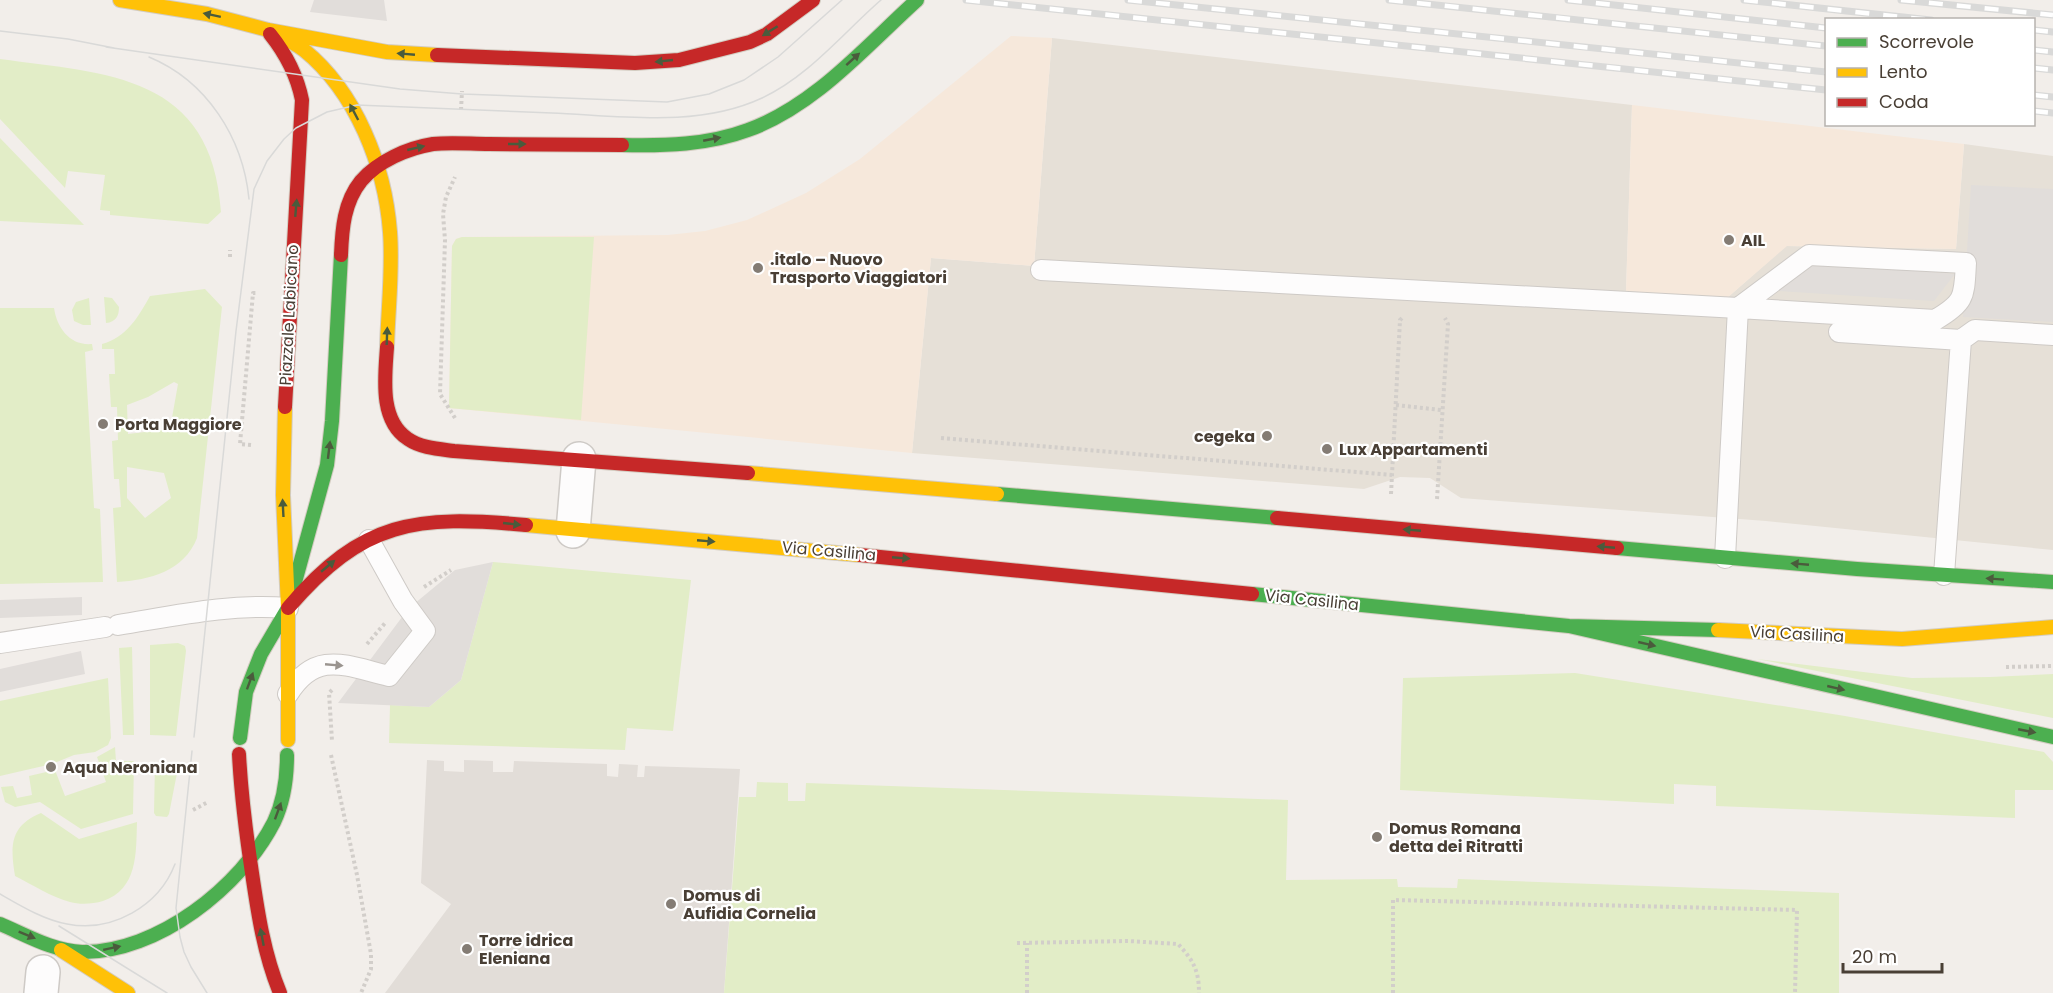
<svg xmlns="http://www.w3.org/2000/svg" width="2053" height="993" font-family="Poppins,sans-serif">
<rect width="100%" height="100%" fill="#f2eeea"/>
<!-- residential -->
<path fill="#e6e0d7" d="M1052,38L1632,105L1626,291L1727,298L1786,246L1956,249L1964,144L2053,156V550L1766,521L1461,498L1430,478L1400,477L1364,489L912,453L931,258L1034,266Z"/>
<!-- commercial -->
<path fill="#f6e8db" d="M1011,36L1052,38L1034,266L931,258L912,453L449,408L452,246L456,239L462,237L668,235L705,231L747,220L806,193L860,159Z
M1632,105L1964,144L1956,249L1787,246L1727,298L1626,291Z"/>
<!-- industrial -->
<path fill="#e2ddd8" d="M427,760L444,761V771L464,772V760L493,761V772H513L514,761L607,764V776L618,777L619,764L638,765L637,777H644L645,766L740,769L724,993H385L451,904L421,883Z"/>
<!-- green -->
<path fill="#e2edc7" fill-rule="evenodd" d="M0,59C108,74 212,74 221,212L208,224L110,215V211L100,210L105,175L68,171L65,188L0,119Z
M0,138L84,225L0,221Z
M462,237H594L581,420L449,408L452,246L456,239Z
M205,289L222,307L197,538C184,571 150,580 117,582L113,508L121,507L119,479H114L112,441L118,440L117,407H111L109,374H115L114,349H102V344C126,338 139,316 150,296ZM174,382L178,384L170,429L128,434L127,405L148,397ZM127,467L164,473L171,498L145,518L127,498Z
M104,297L112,298L119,307C119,316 116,322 106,323Z
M89,298L91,325H83L74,321L72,310L76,302Z
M0,308H54C57,328 70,346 92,344L93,350L85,352L94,508L100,509L103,582L0,584Z
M493,562L691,580L673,731L627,728L625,750L389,743L390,705L429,707L461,680Z
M178,643L185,646L186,651L176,736L150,735V645Z
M132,647L134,735H123L119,648Z
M1757,659L1912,678L1990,677L2053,674V718Z
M1575,673L1845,716L2044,752L2053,762V790H2015V818L1716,806V786L1674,784V804L1400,790L1403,678Z
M108,678L111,738L108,745L95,752L74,755L52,764L0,776V701Z
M115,747L116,761H134L133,814L81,829L40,802L15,807L5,802L1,787L13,786L17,798L32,795L29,776L55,770L65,796L106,782L97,757Z
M155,763H179L169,814L167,817L156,816L154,813Z
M757,782L788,783V801H805L806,783L1288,800L1286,880L1397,879L1398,887L1457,888L1458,879L1839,893V993H724L739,797H756Z
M41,813L79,839L137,822C136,853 138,889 103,901C93,904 80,905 70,902C51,897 33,885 15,876C10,845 10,826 41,813Z"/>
<!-- parking -->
<path fill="#e1ddda" d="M314,0H384L387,21L310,12Z
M1971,185L2053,189V322L1963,317Z
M1809,262L1955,274L1934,301L1779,291Z
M493,562L461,680L429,707L338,703L408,609L455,570Z
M82,597V615L0,618V600Z
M81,651L85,674L0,692V669Z"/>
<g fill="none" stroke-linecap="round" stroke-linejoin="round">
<!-- lane casing -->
<g stroke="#cecac6" stroke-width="22">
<path id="lane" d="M1809,255L1966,263C1964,296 1966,302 1935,320L1738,308Z
M1041,270L1738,308L1725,558
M1839,332L1961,340L1944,575
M1961,340L1975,330L2053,335
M118,625C174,616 231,603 288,608
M0,643L105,627
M288,694C316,649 346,666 389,676L425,631L403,601L369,540"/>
</g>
<!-- street casing -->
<g stroke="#cecac6" stroke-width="36">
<path id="street" d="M573,531L579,459
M41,993L43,972"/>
</g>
<!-- fast casing -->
<g stroke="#d3ccc1" stroke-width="16">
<path id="fast" d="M622,145C664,146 708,145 748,130C815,106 866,46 917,0
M997,494L1277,518
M1617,548L1857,569L2053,582
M1252,594L1569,626L1718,630
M1569,626L2053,737
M240,738L246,692L261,654L288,608L327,465L332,421L341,255
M0,924C26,935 53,951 82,952C157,953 241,887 274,822C284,801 287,778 287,755"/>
</g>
<!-- slow casing -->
<g stroke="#d3ccc1" stroke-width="16">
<path id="slow" d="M120,0L207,14L268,30L387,52L437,55
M268,30C280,36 293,42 304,50C356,92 385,166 390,232C393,270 388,309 387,347
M285,407L283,495L288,608V740
M748,473L997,494
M526,525L860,555
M1718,630L1902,639L2053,627
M61,950L128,993"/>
</g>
<!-- jam casing -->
<g stroke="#d3ccc1" stroke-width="16">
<path id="jam" d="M270,34C286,54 297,75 302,100L285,407
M437,55L635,63L679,60L750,42L767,34L813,0
M341,255C342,229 344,202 361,181C378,161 408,148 433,144C451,142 471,144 489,144C533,144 577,145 622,145
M387,347C385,377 379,420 408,439C421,448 439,449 454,451L748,473
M1277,518L1617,548
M860,555L1252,594
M288,608C363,520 416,515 526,525
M239,754C241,794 246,833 252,873C258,914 264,954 280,993"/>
</g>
<!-- path -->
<path stroke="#d2ceca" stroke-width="4" stroke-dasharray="3 3" stroke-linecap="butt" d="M461,110L462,91
M230,257V250
M1396,405L1441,410
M455,418L440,394L445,240L443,214L446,197L455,177
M941,438L1392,475
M251,445L240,444L253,293H257
M1391,494L1400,320L1403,317
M1437,499L1448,324L1445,318
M424,587L451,570
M367,644L386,622
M2006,667L2053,666
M332,690L329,693L332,741
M331,755L357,875L371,954V969L361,993
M193,810L208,802
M1017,943L1128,941L1178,944C1193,960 1199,970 1199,993
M1027,993V943
M1393,993V900L1797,910L1795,993"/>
<!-- lane -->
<use href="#lane" stroke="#fdfcfc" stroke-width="20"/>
<!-- street -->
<use href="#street" stroke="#fdfcfc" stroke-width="33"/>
<!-- fast -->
<use href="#fast" stroke="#4caf50" stroke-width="14"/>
<!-- slow -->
<use href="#slow" stroke="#ffc107" stroke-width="14"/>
<!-- jam -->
<use href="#jam" stroke="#c62828" stroke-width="14"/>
<!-- tram -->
<path stroke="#d9d9d8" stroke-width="1.5" d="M0,31L68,39L114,48
M106,47L400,89L462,94L667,102L709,94L744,80L778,57L842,0
M149,57C207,81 243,138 249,199
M194,737L236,331L254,189L267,161L284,139L296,128L327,112L357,105C422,108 487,110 552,113C621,116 698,128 762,98C809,76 843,33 881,0
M192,751L176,908L180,937L184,952L191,967L207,993
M0,894C21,906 44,920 67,924C112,933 159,906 175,864
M59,926L167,993"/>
<!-- rail casing -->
<g stroke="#d9d9d8" stroke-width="7">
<path id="rail" d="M966,0L1826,90
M1128,0L1826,72
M1389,0L1826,46
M1568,0L1826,28
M1744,0L1931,20
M1901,0L2053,15
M2034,30L2053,32
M2034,50L2053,52
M2034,68L2053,70
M2034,95L2053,97
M2034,111L2053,113"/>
</g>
<!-- rail -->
<use href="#rail" stroke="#fff" stroke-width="4.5" stroke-dasharray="14" stroke-linecap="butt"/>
</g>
<!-- one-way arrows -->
<defs><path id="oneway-solid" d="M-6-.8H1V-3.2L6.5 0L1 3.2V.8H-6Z" transform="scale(1.5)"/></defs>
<g fill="#4a5b3c">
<use href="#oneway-solid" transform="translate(212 15) rotate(-168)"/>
<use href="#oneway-solid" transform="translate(770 31) rotate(148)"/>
<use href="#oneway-solid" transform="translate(406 54) rotate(-175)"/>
<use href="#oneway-solid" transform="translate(853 59) rotate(-42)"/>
<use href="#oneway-solid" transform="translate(664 61) rotate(174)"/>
<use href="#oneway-solid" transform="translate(354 112) rotate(-118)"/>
<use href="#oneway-solid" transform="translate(712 139) rotate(-11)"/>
<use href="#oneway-solid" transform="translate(517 144)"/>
<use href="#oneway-solid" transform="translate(416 148) rotate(-13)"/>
<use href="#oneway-solid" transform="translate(296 208) rotate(-85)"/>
<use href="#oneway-solid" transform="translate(387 336) rotate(-88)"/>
<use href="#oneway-solid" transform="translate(329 450) rotate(-83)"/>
<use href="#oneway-solid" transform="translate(283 508) rotate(-93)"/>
<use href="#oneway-solid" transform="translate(512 524) rotate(6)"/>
<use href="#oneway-solid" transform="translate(1412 530) rotate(-175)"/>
<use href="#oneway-solid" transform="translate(706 541) rotate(5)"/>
<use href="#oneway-solid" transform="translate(1606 547) rotate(-175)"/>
<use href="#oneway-solid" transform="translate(901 558) rotate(5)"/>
<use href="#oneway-solid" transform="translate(1800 564) rotate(-175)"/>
<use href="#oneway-solid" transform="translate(328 566) rotate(-40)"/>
<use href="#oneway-solid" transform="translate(1995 579) rotate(-176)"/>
<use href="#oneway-solid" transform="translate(1647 644) rotate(13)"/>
<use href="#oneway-solid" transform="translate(250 681) rotate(-70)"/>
<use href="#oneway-solid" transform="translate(1836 688) rotate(13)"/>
<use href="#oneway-solid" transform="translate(2027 731) rotate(11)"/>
<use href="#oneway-solid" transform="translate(278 811) rotate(-70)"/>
<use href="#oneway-solid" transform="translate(27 935) rotate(22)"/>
<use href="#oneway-solid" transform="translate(262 937) rotate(-101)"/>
<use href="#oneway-solid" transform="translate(112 948) rotate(-12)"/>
</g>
<use fill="#9a948f" href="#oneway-solid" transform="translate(334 665) rotate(5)"/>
<!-- markers -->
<g fill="#847c74" stroke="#fff" stroke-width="2">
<circle cx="1729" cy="240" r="6"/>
<circle cx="758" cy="268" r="6"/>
<circle cx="103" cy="424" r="6"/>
<circle cx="1267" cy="436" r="6"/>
<circle cx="1327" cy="449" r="6"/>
<circle cx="51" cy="767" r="6"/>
<circle cx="1377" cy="837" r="6"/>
<circle cx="671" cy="904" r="6"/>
<circle cx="467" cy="949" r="6"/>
</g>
<g text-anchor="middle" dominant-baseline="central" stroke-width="4.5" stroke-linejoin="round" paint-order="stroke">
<!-- poi labels -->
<g font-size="16" font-weight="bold" fill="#493f35" stroke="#fff" text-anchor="start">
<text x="1741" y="240">AIL</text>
<text x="770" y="259">.italo – Nuovo<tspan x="770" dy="18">Trasporto Viaggiatori</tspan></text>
<text x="115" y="424">Porta Maggiore</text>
<text x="1255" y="436" text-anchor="end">cegeka</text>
<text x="1339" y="449">Lux Appartamenti</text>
<text x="63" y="767">Aqua Neroniana</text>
<text x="1389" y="828">Domus Romana<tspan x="1389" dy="18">detta dei Ritratti</tspan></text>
<text x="683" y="895">Domus di<tspan x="683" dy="18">Aufidia Cornelia</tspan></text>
<text x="479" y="940">Torre idrica<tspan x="479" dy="18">Eleniana</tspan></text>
</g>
<!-- street labels -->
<g font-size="16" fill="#493f35" stroke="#fff">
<text transform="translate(289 315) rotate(-87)">Piazzale Labicano</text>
<text transform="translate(829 551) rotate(5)">Via Casilina</text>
<text transform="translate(1312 600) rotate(6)">Via Casilina</text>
<text transform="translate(1797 634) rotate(3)">Via Casilina</text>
</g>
</g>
<!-- legend -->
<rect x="1825" y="18" width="210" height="108" fill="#ffffff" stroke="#b6b2ae" stroke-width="1.5"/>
<rect x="1837" y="38" width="30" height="9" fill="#4caf50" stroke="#b6b2ae" stroke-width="1.5"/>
<text x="1879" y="48" font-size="18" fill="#493f35">Scorrevole</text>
<rect x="1837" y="68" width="30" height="9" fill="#ffc107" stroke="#b6b2ae" stroke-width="1.5"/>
<text x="1879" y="78" font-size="18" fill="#493f35">Lento</text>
<rect x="1837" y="98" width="30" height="9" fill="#c62828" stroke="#b6b2ae" stroke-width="1.5"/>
<text x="1879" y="108" font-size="18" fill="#493f35">Coda</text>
<!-- scale -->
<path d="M1843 963v9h99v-9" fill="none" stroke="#493f35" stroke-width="3"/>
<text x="1852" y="963" font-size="18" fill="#493f35" stroke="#ffffff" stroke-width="4.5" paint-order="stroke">20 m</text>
</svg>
